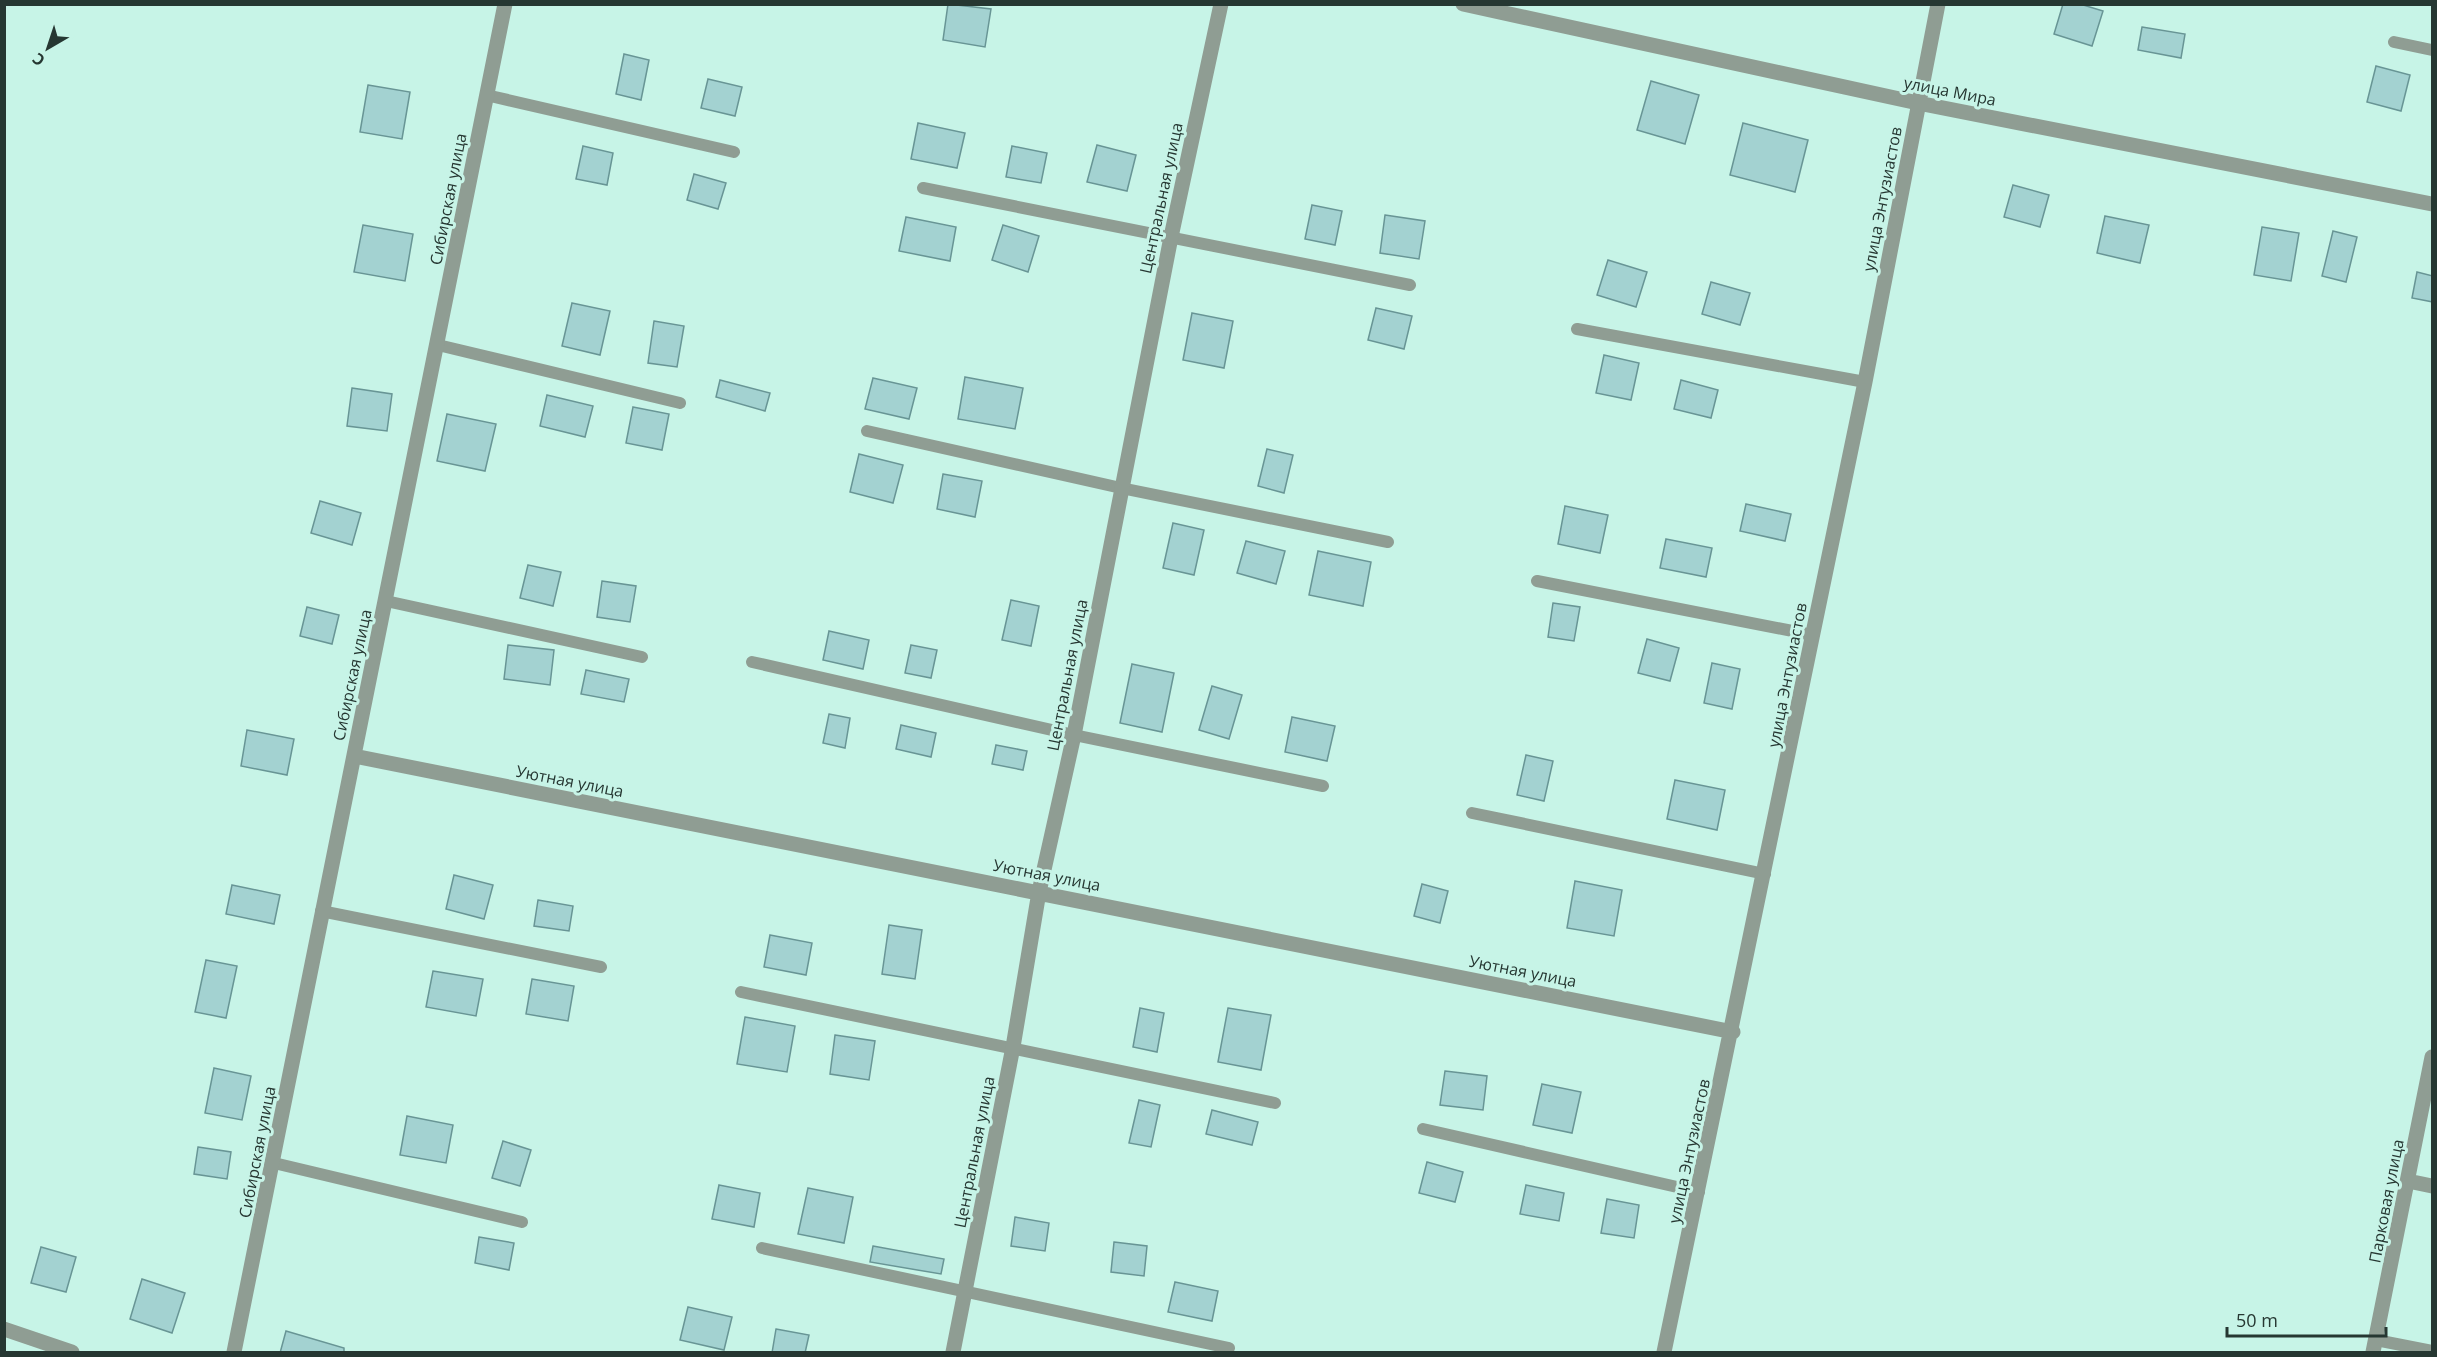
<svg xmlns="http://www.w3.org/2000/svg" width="2437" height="1357" font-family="'Open Sans',sans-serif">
<rect width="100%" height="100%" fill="#c7f4e7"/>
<!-- building -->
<path fill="#a3d2d1" stroke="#689595" stroke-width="1.5" d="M948,4L991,9L985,47L943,40Z
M2063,4H2080L2103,11L2092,46L2054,34Z
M2142,27L2185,34L2181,58L2138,50Z
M624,54L649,60L641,100L616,94Z
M2376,66L2410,75L2401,111L2367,102Z
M708,79L742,87L735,116L701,108Z
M1651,81L1699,95L1685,144L1637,130Z
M368,85L410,92L402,139L360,132Z
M918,123L965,133L957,168L911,159Z
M1743,123L1808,140L1795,192L1730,175Z
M1097,145L1136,155L1127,191L1087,182Z
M583,146L613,153L607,185L576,179Z
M1012,146L1047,153L1041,183L1006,177Z
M694,174L726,183L718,209L687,200Z
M2013,185L2049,195L2040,227L2004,217Z
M1312,205L1342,211L1335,245L1305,239Z
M1385,215L1425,221L1419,259L1380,253Z
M2105,216L2149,225L2140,263L2097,253Z
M906,217L956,227L950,261L899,251Z
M363,225L413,234L405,281L354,272Z
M1003,225L1039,236L1028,272L992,260Z
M2262,227L2299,233L2291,281L2254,275Z
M2333,231L2357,237L2346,282L2322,276Z
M1608,260L1647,272L1636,307L1597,295Z
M2417,272L2433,276V302L2412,298Z
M1711,282L1750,293L1740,325L1702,314Z
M572,303L610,311L600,355L562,346Z
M1376,308L1412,316L1404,349L1368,340Z
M1192,313L1233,321L1224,368L1183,360Z
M654,321L684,326L677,367L648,363Z
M1604,355L1639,363L1631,400L1596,393Z
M965,377L1023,388L1015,429L958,419Z
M873,378L917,388L909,419L865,409Z
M720,380L770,393L765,411L716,397Z
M1681,380L1718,390L1711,418L1674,409Z
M352,388L392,394L387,431L347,426Z
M547,395L593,406L585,437L540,426Z
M633,407L669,414L662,450L626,443Z
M447,414L496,424L485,471L437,461Z
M1267,449L1293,455L1284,493L1258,486Z
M859,454L903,465L893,503L850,492Z
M943,474L982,481L975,517L937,509Z
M320,501L361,513L352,545L311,533Z
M1746,504L1791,514L1785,541L1740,531Z
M1565,506L1608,515L1600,553L1558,544Z
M1173,523L1204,530L1194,575L1163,568Z
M1666,539L1712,548L1706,577L1660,568Z
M1246,541L1285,551L1276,584L1237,573Z
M1318,551L1371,562L1363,606L1309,595Z
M528,565L561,572L553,606L520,598Z
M602,581L636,586L630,622L597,617Z
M1011,600L1039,606L1031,646L1002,640Z
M1553,603L1580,607L1574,641L1548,637Z
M307,607L339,615L332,644L300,636Z
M829,631L869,640L863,669L823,660Z
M1647,639L1679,648L1670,681L1638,673Z
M508,645L554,650L550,685L504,679Z
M911,645L937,650L931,678L905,673Z
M1712,663L1740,669L1732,709L1704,703Z
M1132,664L1174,673L1162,732L1120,723Z
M586,670L629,679L624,702L581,694Z
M1212,686L1242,695L1229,739L1199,730Z
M829,714L850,718L845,748L823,743Z
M1292,717L1335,726L1327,761L1285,752Z
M901,725L936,733L931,757L896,749Z
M247,730L294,739L287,775L241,766Z
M996,745L1027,751L1023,770L992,764Z
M1526,755L1553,761L1544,801L1517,795Z
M1675,780L1725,790L1717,830L1667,819Z
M454,875L493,885L484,919L446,909Z
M1575,881L1622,890L1614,936L1567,928Z
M1422,884L1448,891L1440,923L1414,916Z
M232,885L280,895L274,924L226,914Z
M538,900L573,906L569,931L534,926Z
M889,925L922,930L915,979L882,974Z
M770,935L812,943L806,975L764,967Z
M206,960L237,966L226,1018L195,1012Z
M433,971L483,979L476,1016L426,1007Z
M532,979L574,986L568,1021L526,1014Z
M1140,1008L1164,1013L1157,1052L1133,1047Z
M1228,1008L1271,1015L1261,1070L1218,1062Z
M745,1017L795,1026L787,1072L737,1064Z
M835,1035L875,1041L869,1080L830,1074Z
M214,1068L251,1076L242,1120L205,1113Z
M1445,1071L1487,1076L1483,1110L1440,1105Z
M1542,1084L1581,1092L1572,1133L1533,1125Z
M1139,1100L1160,1105L1151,1147L1129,1143Z
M1212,1110L1258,1122L1252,1145L1206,1134Z
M407,1116L453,1125L446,1163L400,1155Z
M503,1141L531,1150L520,1186L492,1178Z
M198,1147L231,1152L227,1179L194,1174Z
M1427,1162L1463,1172L1455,1202L1419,1193Z
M719,1185L760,1193L754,1227L712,1219Z
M1526,1185L1564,1193L1559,1221L1520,1214Z
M808,1188L853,1197L844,1243L798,1234Z
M1607,1199L1639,1205L1634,1238L1601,1233Z
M1015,1217L1049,1223L1045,1251L1011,1246Z
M479,1237L514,1243L509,1270L475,1263Z
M1114,1242L1147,1246L1144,1276L1111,1272Z
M873,1246L944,1259L941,1274L870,1262Z
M41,1247L76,1257L66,1292L31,1283Z
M142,1279L185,1293L172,1333L130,1319Z
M1175,1282L1218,1291L1212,1321L1168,1312Z
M688,1307L732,1317L724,1350L680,1340Z
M776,1329L809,1335L805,1353H772Z
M286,1331L344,1348V1353H280Z"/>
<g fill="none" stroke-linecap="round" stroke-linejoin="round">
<!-- service -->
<path stroke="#8f9d93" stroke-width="12" d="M2394,42L2432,50
M486,95L734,152
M923,188L1410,285
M1577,329L1865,382
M438,345L680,403
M867,431L1121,488L1388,542
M1537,581L1813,635
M386,601L642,657
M752,662L1074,735L1323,786
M1472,813L1765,874
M321,911L601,967
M741,992L1275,1103
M1423,1129L1699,1192
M274,1163L522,1222
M762,1248L1229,1348
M2376,1340L2432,1351"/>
<!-- minor -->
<path stroke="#8f9d93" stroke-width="15" d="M1463,4L1918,103L2432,204
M354,756L1733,1032
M2408,1181L2432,1186
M4,1329L72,1352
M234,1352L505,4
M953,1352L1013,1047L1039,892L1074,735L1171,237L1221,4
M1664,1352L1865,382L1938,4
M2373,1352L2432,1057"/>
</g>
<g text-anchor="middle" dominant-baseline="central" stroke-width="6" stroke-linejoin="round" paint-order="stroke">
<!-- street labels -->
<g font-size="16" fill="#263732" stroke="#c7f4e7">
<text transform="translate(1950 91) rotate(11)">улица Мира</text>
<text transform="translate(1161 198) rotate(-78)">Центральная улица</text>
<text transform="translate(448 199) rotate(-79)">Сибирская улица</text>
<text transform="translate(1882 199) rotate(-79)">улица Энтузиастов</text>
<text transform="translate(352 675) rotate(-78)">Сибирская улица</text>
<text transform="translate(1067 675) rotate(-79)">Центральная улица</text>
<text transform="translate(1787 675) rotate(-79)">улица Энтузиастов</text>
<text transform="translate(570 781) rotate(11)">Уютная улица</text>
<text transform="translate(1047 875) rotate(11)">Уютная улица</text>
<text transform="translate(1523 971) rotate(11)">Уютная улица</text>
<text transform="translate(1689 1151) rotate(-78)">улица Энтузиастов</text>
<text transform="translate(257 1152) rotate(-79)">Сибирская улица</text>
<text transform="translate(974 1152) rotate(-79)">Центральная улица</text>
<text transform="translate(2386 1201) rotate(-79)">Парковая улица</text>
</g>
</g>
<!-- border -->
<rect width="2437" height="1357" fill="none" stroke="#263732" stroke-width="12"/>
<!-- north arrow -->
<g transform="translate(48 48) rotate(219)" stroke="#c7f4e7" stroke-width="4.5" paint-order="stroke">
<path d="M0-4.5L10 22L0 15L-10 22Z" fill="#263732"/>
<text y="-9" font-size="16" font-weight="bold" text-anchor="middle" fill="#263732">С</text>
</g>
<!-- scale -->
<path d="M2227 1327v9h159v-9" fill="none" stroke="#263732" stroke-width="3"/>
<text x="2236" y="1327" font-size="18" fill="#263732" stroke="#c7f4e7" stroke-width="4.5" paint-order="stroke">50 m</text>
</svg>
